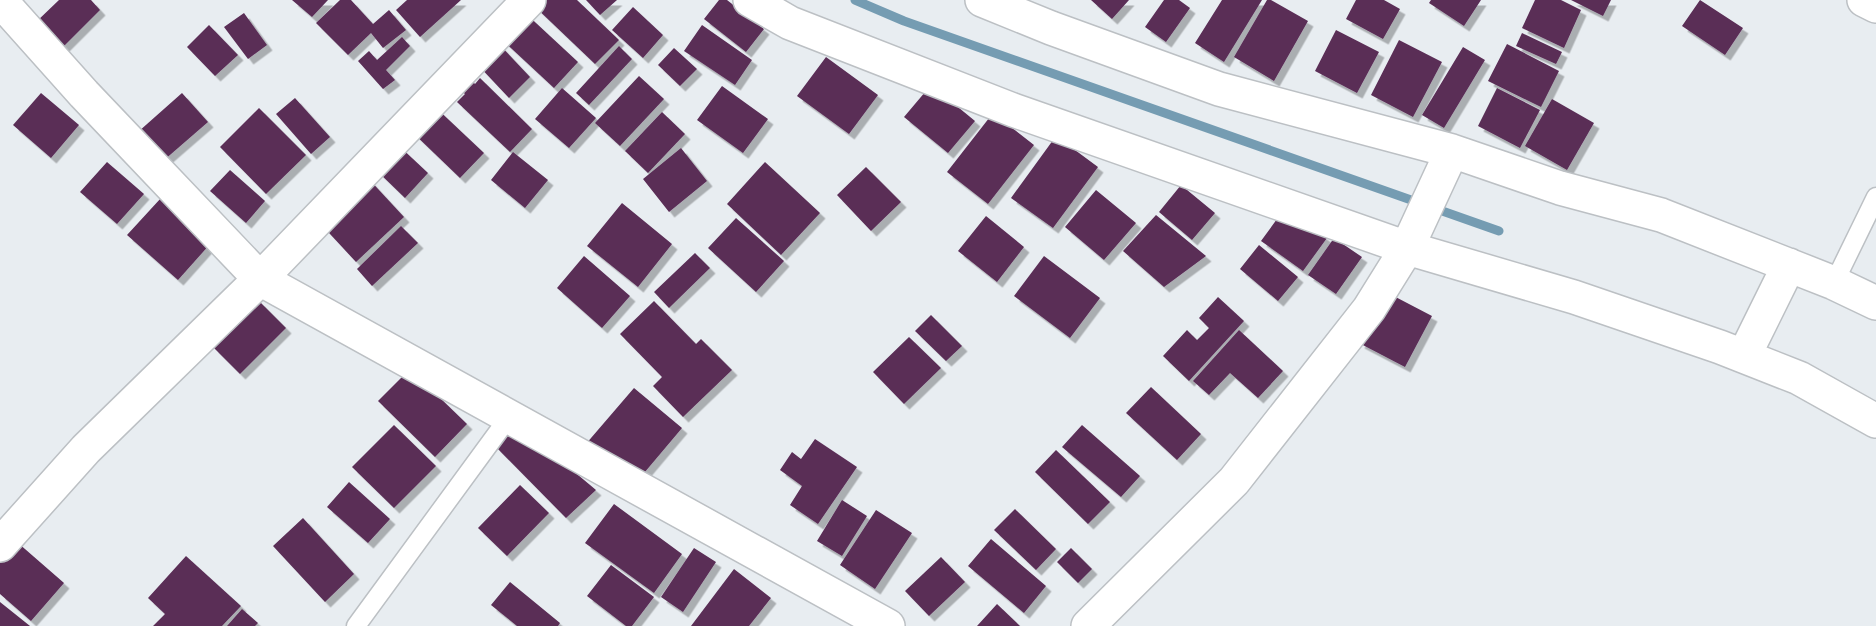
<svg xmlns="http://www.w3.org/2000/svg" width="1876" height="626" font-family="'Sofia Sans Condensed',sans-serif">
<defs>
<filter id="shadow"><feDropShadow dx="5.5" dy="5.5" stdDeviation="0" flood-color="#0004"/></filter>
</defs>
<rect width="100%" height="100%" fill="#e8edf1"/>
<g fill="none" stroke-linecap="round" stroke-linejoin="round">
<!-- stream -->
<path stroke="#759cb2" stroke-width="9" d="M855,0L904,21L1499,231"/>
</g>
<!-- building -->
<path fill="#5a2d56" filter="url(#shadow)" d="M59,0H91L100,10L61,49L35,23Z
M292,0H328L312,17Z
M340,0H351L373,24L389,10L406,30L383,48L371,33L348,55L316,23Z
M407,0H461L420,37L396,10Z
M531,0H577L619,40L595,64L530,2Z
M586,0H617L600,15Z
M719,0H727L764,29L746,52L704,19Z
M1091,0H1129L1112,19Z
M1164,0H1179L1190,8L1166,42L1145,27Z
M1222,0H1262L1224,62L1195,43Z
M1267,0H1271L1308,21L1274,81L1234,57Z
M1356,0H1384L1400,9L1383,39L1346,19Z
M1431,0H1481L1464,26L1429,3Z
M1535,0H1561L1581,10L1564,48L1522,28Z
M1571,0H1611L1603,16Z
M1700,0L1743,28L1725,55L1682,26Z
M633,7L663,35L643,58L612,30Z
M522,10L578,62L554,88L498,36Z
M244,13L267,45L248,59L224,27Z
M209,25L238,55L215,76L187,47Z
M702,25L752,60L735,85L684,51Z
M1336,30L1379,52L1357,93L1315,71Z
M1522,33L1562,52L1556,64L1516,46Z
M402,37L410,46L386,70L395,80L383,89L358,61L369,51L377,60Z
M1399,40L1442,62L1413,117L1371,95Z
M498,43L530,77L509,98L477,64Z
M1507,44L1559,71L1541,107L1488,81Z
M619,46L632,59L589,105L576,93Z
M1463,47L1485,60L1444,128L1422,115Z
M674,48L697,69L680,86L658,65Z
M826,57L878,95L849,134L797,96Z
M463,72L475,84L480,78L532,129L510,152L457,102L465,94L453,82Z
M639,76L664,99L620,146L595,123Z
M931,85L975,121L948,153L904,117Z
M722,86L768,119L743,153L697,120Z
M562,88L596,118L569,148L535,119Z
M1497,88L1540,110L1520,148L1478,126Z
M41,93L79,125L51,158L13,125Z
M182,93L208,122L163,161L138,132Z
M295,98L330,137L311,154L276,114Z
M1552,99L1594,123L1567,170L1525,146Z
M432,104L484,153L460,178L408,128Z
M259,108L306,155L266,194L220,147Z
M662,112L685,134L648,173L625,151Z
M993,113L1034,145L988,204L947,172Z
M1056,136L1098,167L1053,228L1011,198Z
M397,144L428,173L405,198L374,168Z
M681,148L707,181L669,212L643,179Z
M513,152L548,180L525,208L491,180Z
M107,162L144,194L117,224L80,192Z
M765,162L820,213L781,255L727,204Z
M866,167L901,202L871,231L837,195Z
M230,170L265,201L246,223L210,191Z
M366,176L404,217L356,262L318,221Z
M1181,185L1215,213L1192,240L1159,212Z
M1096,190L1136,223L1104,260L1065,227Z
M161,198L211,243L178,280L127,235Z
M622,203L672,244L638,287L587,246Z
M1285,208L1327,238L1303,271L1261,241Z
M1156,215L1206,256L1164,287L1123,251Z
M986,216L1024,247L997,282L958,251Z
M736,218L784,261L756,292L708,248Z
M401,226L418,243L372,286L357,269Z
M1334,238L1362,257L1336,294L1308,275Z
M1259,245L1298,277L1278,301L1240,269Z
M695,253L710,268L669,308L654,292Z
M584,256L630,296L602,328L557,288Z
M1044,256L1100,298L1070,338L1014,296Z
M1386,292L1432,316L1405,367L1359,343Z
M1218,297L1244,321L1189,381L1163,356L1187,330L1197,340L1209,328L1199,318Z
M259,301L286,328L240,374L213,347Z
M654,301L696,344L701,339L732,370L683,417L653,386L662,377L620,334Z
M931,315L962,346L946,361L915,331Z
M1239,330L1283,371L1258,398L1230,373L1209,395L1193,381Z
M909,337L941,368L904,404L873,372Z
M410,369L467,424L435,457L378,401Z
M1151,387L1201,434L1177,460L1126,413Z
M634,388L682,428L639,479L585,445Z
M517,424L596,490L566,518L495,446Z
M394,425L436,466L394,508L352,467Z
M1082,425L1140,476L1121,497L1062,447Z
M815,439L857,467L818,524L790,505L802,486L780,470L792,452L801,459Z
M1056,450L1110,502L1088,524L1035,472Z
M349,482L390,519L368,543L327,507Z
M520,485L549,513L507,556L478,528Z
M842,500L867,516L842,556L817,541Z
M614,504L682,554L654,593L585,543Z
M1015,509L1056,549L1036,570L994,530Z
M876,510L912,533L875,589L840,565Z
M303,518L354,574L325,602L273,546Z
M10,536L64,583L31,621L0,594V547Z
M991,539L1046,586L1024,613L968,566Z
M694,548L716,562L683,612L661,597Z
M1071,548L1092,569L1078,583L1057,562Z
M186,556L241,606L222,626H153L165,614L148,598Z
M941,557L965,582L929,616L905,591Z
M611,565L654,597L632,626H626L587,596Z
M734,569L771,598L749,626H691Z
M510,582L560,623L558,626H517L491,605Z
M0,602L30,626H0Z
M997,604L1020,626H977Z
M242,609L258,623L255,626H227Z"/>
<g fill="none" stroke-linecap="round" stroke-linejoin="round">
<!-- lane casing -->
<g stroke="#bcc0c4" stroke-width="21">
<path id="lane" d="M1834,283L1876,197
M356,626L509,417"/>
</g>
<!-- street casing -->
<g stroke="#bcc0c4" stroke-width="36">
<path id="street" d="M0,0L84,94L260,279L888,626
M750,0L790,23L1013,110L1407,248L1574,297L1720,347L1799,378L1876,421
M982,0L1051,28L1219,89L1452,151L1560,188L1661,215L1834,283L1876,303
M1864,0L1876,6
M1744,356L1789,265
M0,545L86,449L260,279L529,0
M1088,626L1234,481L1369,309L1407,248L1452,151"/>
</g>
<!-- lane -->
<use href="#lane" stroke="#fff" stroke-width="18"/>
<!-- street -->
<use href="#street" stroke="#fff" stroke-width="33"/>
</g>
</svg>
